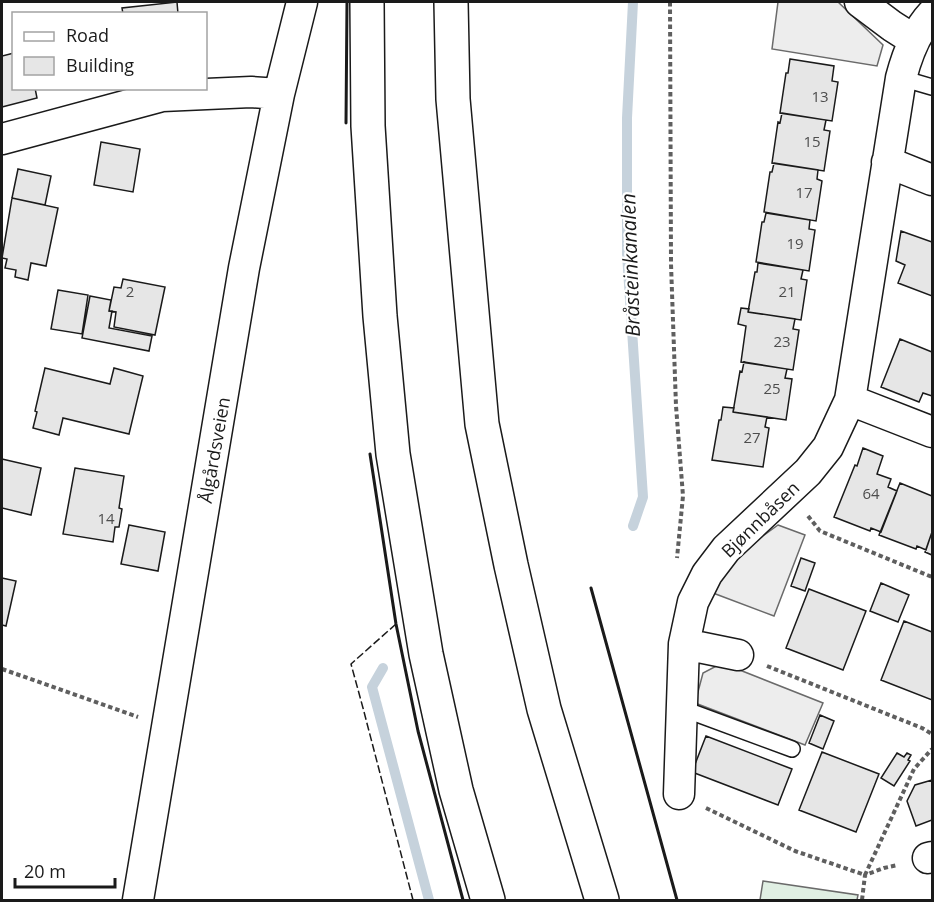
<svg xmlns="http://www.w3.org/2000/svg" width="934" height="902" font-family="'Open Sans',sans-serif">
<rect width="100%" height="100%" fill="#fff"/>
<!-- green -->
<path fill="#e0efe3" stroke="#6a6a6a" stroke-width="1.5" d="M763,881L858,895L857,900H760Z"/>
<!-- parking -->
<path fill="#ededed" stroke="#6a6a6a" stroke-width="1.5" d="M778,2H838L883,45L877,66L772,49Z
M778,525L805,535L774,616L713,593L722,573L745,549Z
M722,663L823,703L805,745L695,703L703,673Z"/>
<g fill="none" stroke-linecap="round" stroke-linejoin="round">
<!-- stream -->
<path stroke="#c6d2dc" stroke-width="10" d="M633,2L627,118V254L643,497L633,526
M383,668L372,687L429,900"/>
</g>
<!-- building -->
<path fill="#e6e6e6" stroke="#1a1a1a" stroke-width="1.5" d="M177,2L178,14H123L122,8Z
M14,53V88H35L37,98L2,107V56Z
M790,59L834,66L832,81L838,82L832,121L780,113L786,73H788Z
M782,113L826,120L824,130L830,131L824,171L772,163L778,122L780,123Z
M101,142L140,149L133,192L94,185Z
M774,163L818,170L817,179L822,181L816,221L764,212L770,172H772Z
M18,169L51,176L45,205L12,198Z
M12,198L58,208L46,266L31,263L28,280L15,277L16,270L5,268L7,259L2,258Z
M766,213L810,220L809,229L815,230L809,271L756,262L762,222H764Z
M901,231L932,242V296L898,283L905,265L896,261Z
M758,263L803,270L801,279L807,280L801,320L748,312L755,272H757Z
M123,279L165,287L155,335L114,327L116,312L109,311L114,287L121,288Z
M58,290L88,295L82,334L51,329Z
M90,296L111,300L109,311H112L109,328L152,336L149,351L82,338Z
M741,308L749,309L748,312L795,319L793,329L799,330L793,370L741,362L746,326L738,324Z
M900,339L932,352V396L923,393L919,402L881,387Z
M744,362L787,369L785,378L792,379L786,420L733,412L740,371L742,372Z
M45,368L110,384L114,368L143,376L129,434L63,418L59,435L33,428L37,412L35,411Z
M723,407L734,408L733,412L767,417L765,427L769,428L763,467L712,460L719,420H721Z
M863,448L883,456L877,474L891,479L888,487L897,491L881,532L871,528L870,531L834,517L855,465L857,466Z
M2,459L41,468L31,515L2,508Z
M75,468L124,476L119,508L122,509L119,527H115L113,542L63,534Z
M900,483L932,496V532L926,550L917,546L916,549L879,535Z
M129,525L165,532L158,571L121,564Z
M932,532V555L925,552Z
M801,558L815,563L805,591L791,586Z
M2,578L16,581L6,626L2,625Z
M881,583L909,595L898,622L870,611Z
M809,589L866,611L843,670L786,648Z
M904,621L932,632V700L881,680Z
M820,715L834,721L823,749L809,743Z
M706,736L792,769L778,805L692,772Z
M822,752L879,774L856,832L799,810Z
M897,753L904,757L907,753L911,755L908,760L910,761L894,786L881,778Z
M932,780V820L916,826L907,801L915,785Z"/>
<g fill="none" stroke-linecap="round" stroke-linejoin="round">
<!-- service casing -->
<g stroke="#1a1a1a" stroke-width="18">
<path id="service" d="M901,78L932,87
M681,708L792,749"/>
</g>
<!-- minor casing -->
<g stroke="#1a1a1a" stroke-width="33">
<path id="minor" d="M860,2L892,26L914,40
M2,139L162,96L251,92L279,94
M887,162L932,180
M850,400L932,432
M684,644L738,655
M679,794L684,644L693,602L707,574L726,549L808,472L828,447L850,400L901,78C907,55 916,31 932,14
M928,858L932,857
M138,900L244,268L279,94L302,2"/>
</g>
<!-- trunk casing -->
<g stroke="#1a1a1a" stroke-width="36">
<path id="trunk" d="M367,2L368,126L380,316L393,454L426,654L456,790L488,900
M451,2L453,99L482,424L511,565L544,709L602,900"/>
</g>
<!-- path -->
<path stroke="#5f5f5f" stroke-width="4" stroke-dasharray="4.5 3" stroke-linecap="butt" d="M670,2L671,264L676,406L683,496L677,558
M808,516L820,531L932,577
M767,666L922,728L932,734
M2,669L138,717
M706,808L795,851L865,875L914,769L932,749
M862,900L865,875L884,868L898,865"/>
<!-- service -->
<use href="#service" stroke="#fff" stroke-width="15"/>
<!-- minor -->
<use href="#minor" stroke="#fff" stroke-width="30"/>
<!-- trunk -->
<use href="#trunk" stroke="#fff" stroke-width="33"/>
<!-- fence -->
<path stroke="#1a1a1a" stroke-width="1.5" stroke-dasharray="8 3" stroke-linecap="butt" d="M396,624L351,664L363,708L413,900"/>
<!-- wall -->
<path stroke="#1a1a1a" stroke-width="3" d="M346,123L347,2
M370,454L396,624L418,731L463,900
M591,588L677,900"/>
</g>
<g text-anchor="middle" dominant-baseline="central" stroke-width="4.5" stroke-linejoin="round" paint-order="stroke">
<!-- number labels -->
<g font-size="15" fill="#4d4d4d">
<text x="820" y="96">13</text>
<text x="812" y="141">15</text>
<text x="804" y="192">17</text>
<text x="795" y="243">19</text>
<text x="130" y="291">2</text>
<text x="787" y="291">21</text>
<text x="782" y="341">23</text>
<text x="772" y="388">25</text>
<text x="752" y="437">27</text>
<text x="871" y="493">64</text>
<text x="106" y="518">14</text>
</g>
<!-- street labels -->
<g font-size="18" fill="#1a1a1a" stroke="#fff">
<text transform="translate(214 450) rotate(-80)">Ålgårdsveien</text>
<text transform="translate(760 519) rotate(-44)">Bjønnbåsen</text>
</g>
<!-- water labels -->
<g font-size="20" font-style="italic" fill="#1a1a1a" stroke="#fff">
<text transform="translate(630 265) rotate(-92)">Bråsteinkanalen</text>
</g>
</g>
<!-- border -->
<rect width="934" height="902" fill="none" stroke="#1a1a1a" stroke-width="6"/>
<!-- legend -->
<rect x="12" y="12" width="195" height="78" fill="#ffffff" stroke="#a3a3a3" stroke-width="1.5"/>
<rect x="24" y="32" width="30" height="9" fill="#ffffff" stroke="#a3a3a3" stroke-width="1.5"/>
<text x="66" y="42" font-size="18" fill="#1a1a1a">Road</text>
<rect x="24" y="57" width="30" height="18" fill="#e6e6e6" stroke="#a3a3a3" stroke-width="1.5"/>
<text x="66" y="72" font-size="18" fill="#1a1a1a">Building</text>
<!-- scale -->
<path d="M15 878v9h100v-9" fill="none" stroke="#1a1a1a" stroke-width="3"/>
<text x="24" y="878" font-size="18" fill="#1a1a1a" stroke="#ffffff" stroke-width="4.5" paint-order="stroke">20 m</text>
</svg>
